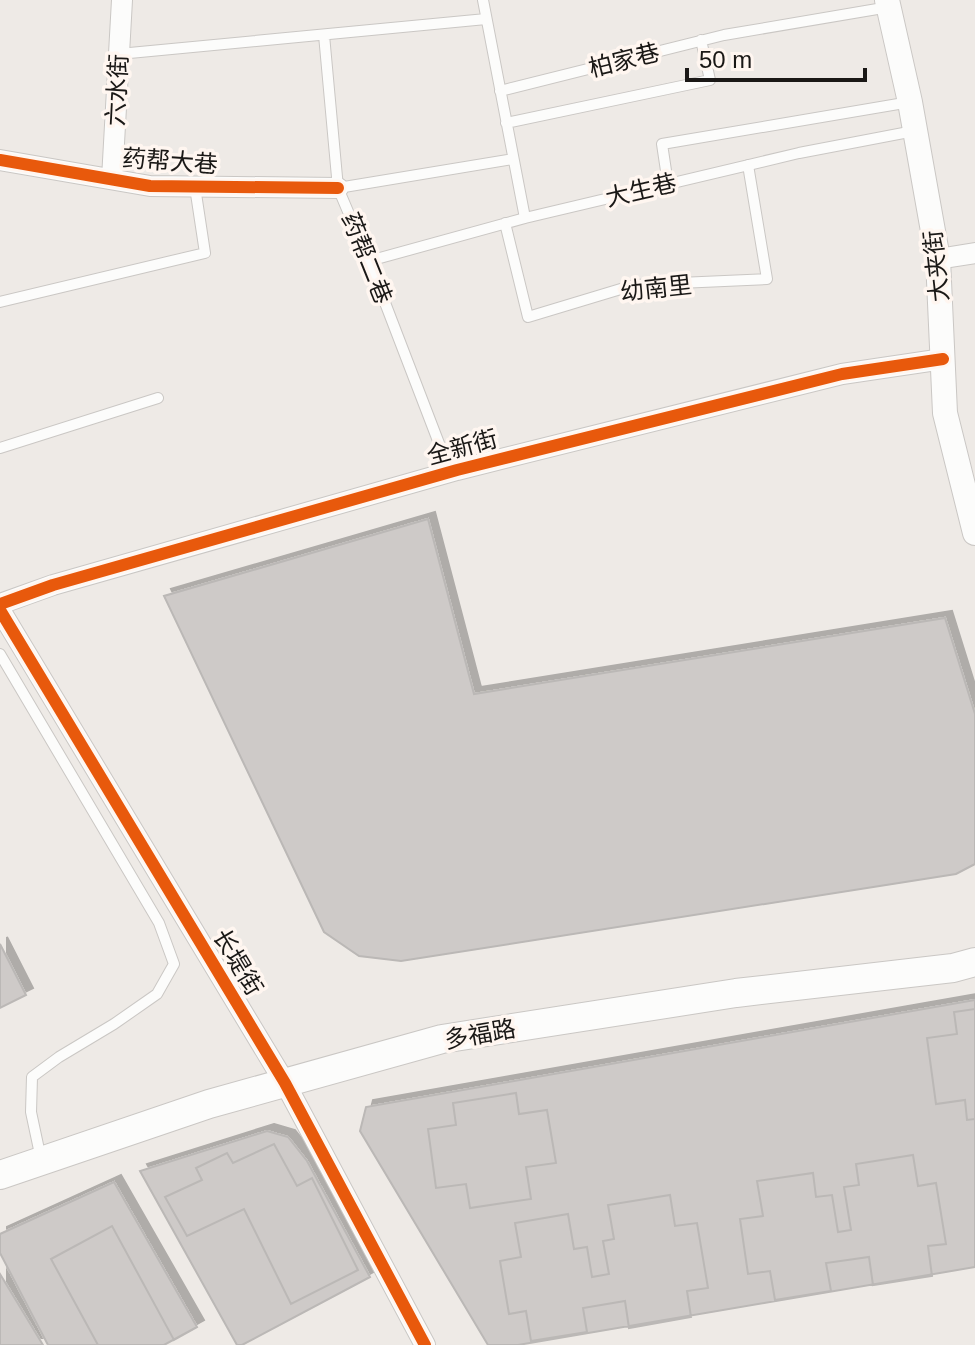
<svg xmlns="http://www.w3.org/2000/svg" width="975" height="1345" font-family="Arial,'Noto Sans SC',sans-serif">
<defs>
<filter id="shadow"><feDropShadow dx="7" dy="-7" stdDeviation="0" flood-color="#0004"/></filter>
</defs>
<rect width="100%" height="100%" fill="#eeeae6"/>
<!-- building -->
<path fill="#cecac8" stroke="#bbb8b6" stroke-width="2" filter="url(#shadow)" d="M428,519L474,694L945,618L975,714V864L956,874L401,961L359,956L324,932L164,596Z
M0,944L26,995L0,1008Z
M975,1000V1267L518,1345H488L360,1131L366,1107Z
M975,1009V1119L967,1120L965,1100L936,1104L927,1038L957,1034L954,1012Z
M516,1093L519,1114L547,1110L556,1163L526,1167L531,1199L470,1208L466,1184L436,1188L428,1129L456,1125L453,1103Z
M267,1131L288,1137L307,1161L370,1277L242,1345H237L140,1171Z
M274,1144L297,1186L312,1178L358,1270L291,1304L244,1209L187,1236L165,1197L202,1180L196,1168L227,1153L233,1163Z
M913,1155L918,1186L936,1183L946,1244L928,1246L932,1276L873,1285L869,1257L826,1263L831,1291L775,1300L770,1271L748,1274L740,1219L763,1216L757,1181L813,1173L816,1197L832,1195L838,1232L851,1230L844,1187L859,1185L856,1164Z
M114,1182L197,1327L164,1345H48L0,1253V1234Z
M114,1182L197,1327L174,1340L112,1226L51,1259L98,1345H48L0,1253V1234Z
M670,1195L675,1226L697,1223L708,1288L687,1291L691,1317L629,1328L625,1301L583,1308L587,1332L531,1341L526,1311L509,1314L500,1261L521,1257L515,1223L568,1214L574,1249L587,1247L592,1277L609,1274L603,1241L614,1239L608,1205Z
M0,1274L43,1345H0Z"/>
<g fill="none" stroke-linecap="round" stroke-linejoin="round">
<!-- service casing -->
<g stroke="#cac7c4" stroke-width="12">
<path id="service" d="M483,0L525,218
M324,35L338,188L369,261L450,472
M119,54L486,19
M500,91L724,35L889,7
M506,123L710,80L701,40
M668,184L662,144L910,102
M338,188L513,159
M505,223L528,317L634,285L767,279L748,165
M369,261L525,218L799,153L914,131
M0,302L205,253L195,187
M0,448L158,398
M0,654L159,923L174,964L157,994L114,1024L59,1057L32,1077L31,1112L41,1159"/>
</g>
<!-- minor casing -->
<g stroke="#cac7c4" stroke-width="22">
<path id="minor" d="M0,160L150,186L338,188
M112,179L122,0
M938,259L975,253
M0,604L53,585L457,470L842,374L943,359
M0,610L285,1083L425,1345"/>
</g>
<!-- tertiary casing -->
<g stroke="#cac7c4" stroke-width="26">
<path id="tertiary" d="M887,0L910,102L938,259L945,413L975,533"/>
</g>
<!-- secondary casing -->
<g stroke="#cac7c4" stroke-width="30">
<path id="secondary" d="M0,1175L209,1104L442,1039L736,993L953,968L975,962"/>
</g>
<!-- service -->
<use href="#service" stroke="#fcfcfb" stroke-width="10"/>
<!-- minor -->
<use href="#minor" stroke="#fcfcfb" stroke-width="20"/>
<!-- tertiary -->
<use href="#tertiary" stroke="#fcfcfb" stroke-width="24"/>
<!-- secondary -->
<use href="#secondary" stroke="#fcfcfb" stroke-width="28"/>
<!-- cycleway casing -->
<g stroke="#fff6f0" stroke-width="17">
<path id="cycleway" d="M0,160L150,186L338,188
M0,604L53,585L457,470L842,374L943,359
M0,610L285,1083L425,1345"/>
</g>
<!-- cycleway -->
<use href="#cycleway" stroke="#e8590c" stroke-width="12"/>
</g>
<g text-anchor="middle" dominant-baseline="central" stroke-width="7" stroke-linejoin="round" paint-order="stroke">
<!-- street labels -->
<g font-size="24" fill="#1a1816" stroke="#fff6f0">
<text transform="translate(624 60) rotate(-14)">柏家巷</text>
<text transform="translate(117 90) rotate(-87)">六水街</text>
<text transform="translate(170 161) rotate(4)">药帮大巷</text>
<text transform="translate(641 190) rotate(-13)">大生巷</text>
<text transform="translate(367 258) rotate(68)">药帮二巷</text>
<text transform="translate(936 266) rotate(-96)">大夹街</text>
<text transform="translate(656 288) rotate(-6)">幼南里</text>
<text transform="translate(462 447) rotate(-15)">全新街</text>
<text transform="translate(238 962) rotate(59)">长堤街</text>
<text transform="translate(480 1034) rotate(-10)">多福路</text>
</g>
</g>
<!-- scale -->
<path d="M687 68v12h178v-12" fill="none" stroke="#1a1816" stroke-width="4"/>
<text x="699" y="68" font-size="24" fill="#1a1816" stroke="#fff6f0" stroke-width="6" paint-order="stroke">50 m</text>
</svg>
